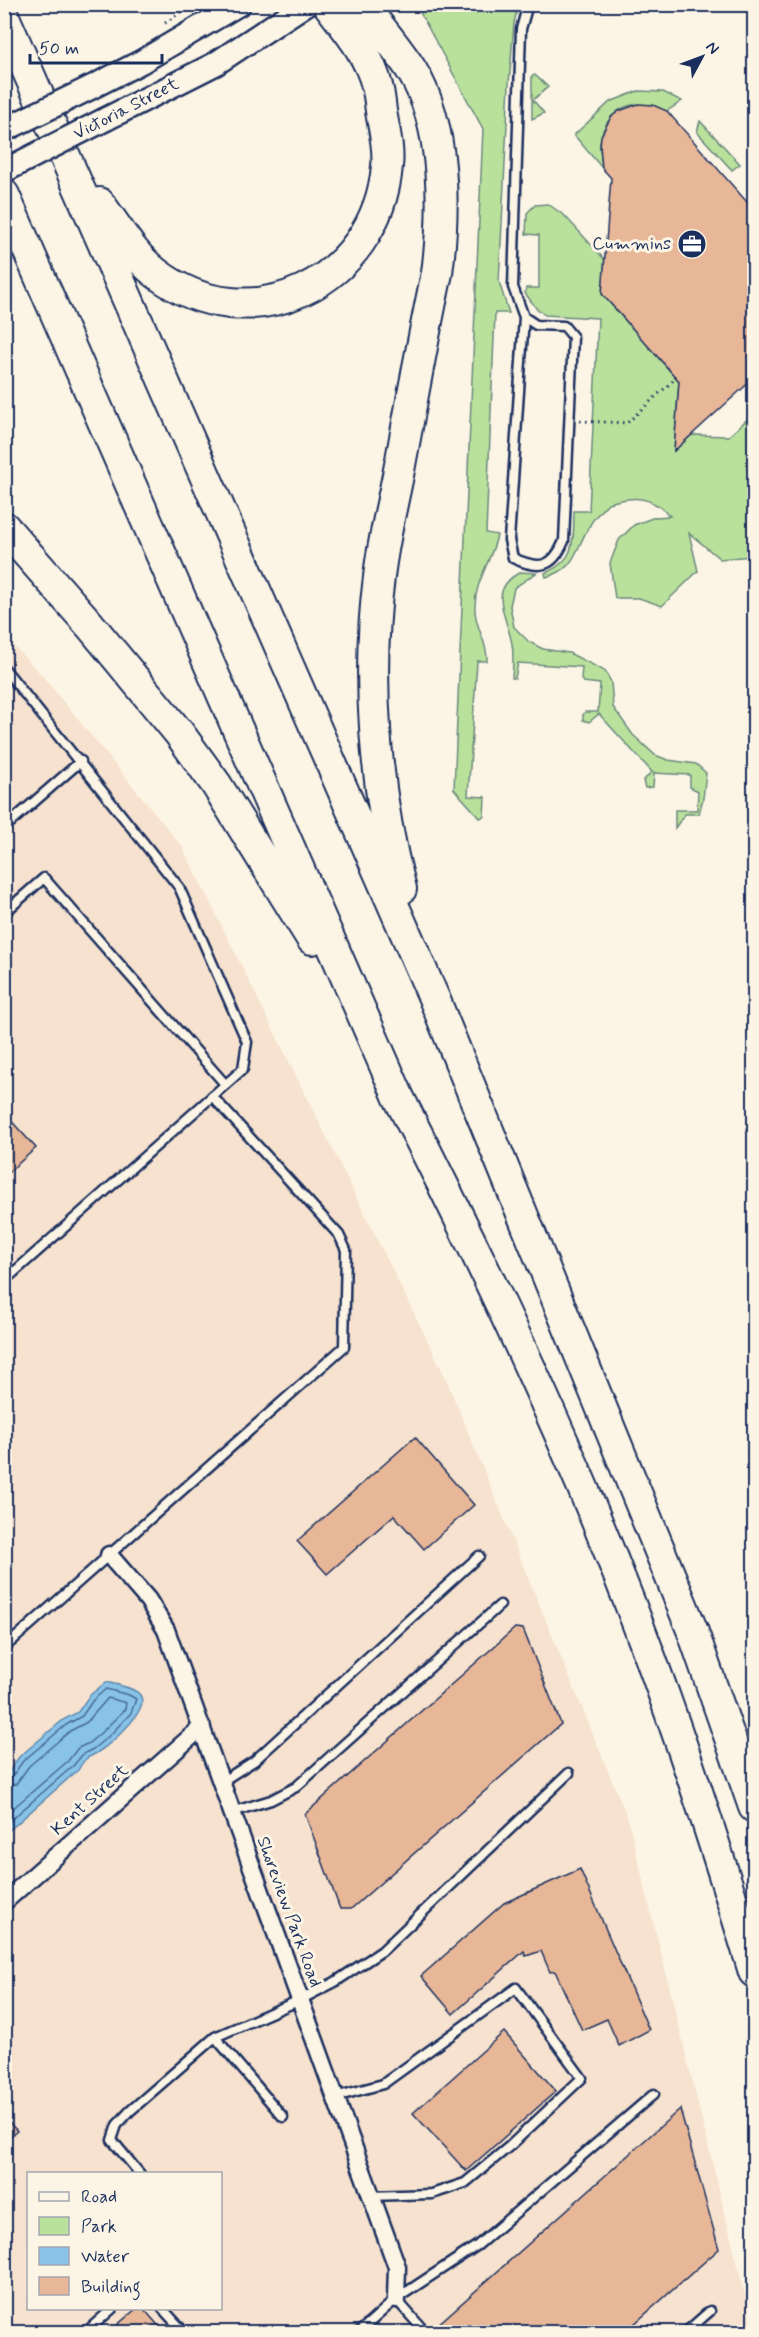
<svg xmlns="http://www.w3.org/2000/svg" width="759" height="2337" font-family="Mynerve,sans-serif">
<rect width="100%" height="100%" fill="#fcf5e5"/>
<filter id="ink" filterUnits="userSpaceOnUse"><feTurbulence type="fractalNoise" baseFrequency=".0167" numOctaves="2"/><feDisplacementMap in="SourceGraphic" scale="12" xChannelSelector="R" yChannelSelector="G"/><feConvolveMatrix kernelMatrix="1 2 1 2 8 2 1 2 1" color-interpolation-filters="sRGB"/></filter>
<g filter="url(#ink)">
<!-- built -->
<path fill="#f6e2ce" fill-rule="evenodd" d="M4,636L39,672L182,846L444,1374L628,1819L754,2332H5ZM28,2174H220V2308H28Z"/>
<!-- green -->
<path fill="#bae19c" stroke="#6a887d" stroke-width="1.5" d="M416,5H518L514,23L509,84L499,282L509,313H495L486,533L497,535C492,561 473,583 475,611C476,629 488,643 487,661H477L468,796L485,797L484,816L480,818L454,789L483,129Z
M535,75L548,87L533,100L544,113L532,119V76Z
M638,91L663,92L682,101L667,111C658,109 648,105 639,105C618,103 601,125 600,144C600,152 602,160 602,168L574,135L610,102Z
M700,121L740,164L732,170L697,132Z
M548,204L565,216L605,260L602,294L679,381L674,451L692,435L729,436L754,413V554L751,556L720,559L689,533L698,571L662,606L639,598H615L610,563L619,540L634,525L655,517L670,516C649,495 636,496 608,503C602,510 594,517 590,525C575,549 577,569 546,577L545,573C577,560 573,540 574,511H589L598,318L545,315L536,308L525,293L526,288H539V235L526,234L527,213L535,205Z
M521,572L536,573L514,588L510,606L514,627L529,642L543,649L569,653L605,671L611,682L613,707L633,735L655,755L668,760L696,764L706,773L703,798L699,814H685L675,828V810H697L698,791L690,787V775L654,773L653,787L645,788L643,781L652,772L599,714L589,722L583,720V715L585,712H598L600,684L583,682L581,679L582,667L518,663L515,678H512C513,666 514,655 512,644C508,618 485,589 521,572Z"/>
<!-- water -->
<path fill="#88c3e7" stroke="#5c88b0" stroke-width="1.5" d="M106,1682C115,1685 134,1687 140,1695C151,1710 109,1745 98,1752C95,1755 89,1756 86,1759C83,1761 80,1767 78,1770L5,1834V1777L19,1757L63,1720L78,1712L89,1696Z"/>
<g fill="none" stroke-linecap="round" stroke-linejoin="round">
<!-- shore -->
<path stroke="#476a95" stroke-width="1.5" d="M4,1780L11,1778L23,1761L66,1725L82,1716L93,1700L106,1689L129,1695L136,1699L131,1713L110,1735L93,1749L83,1754L73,1766L4,1826
M4,1787L16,1784L29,1766L70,1731L87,1722L108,1698L126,1703L125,1709L104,1730L89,1743L78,1748L68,1761L4,1816"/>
</g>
<!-- building -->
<path fill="#e7b798" stroke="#1b2f5e" stroke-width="1.5" d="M638,104L653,105L667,111L754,210V378L674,451L679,381L602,294L611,178L602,168L600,146L601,136L611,117L619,111Z
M4,1113L36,1148L4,1176Z
M415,1437L474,1505L424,1549L394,1515L327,1574L297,1541Z
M515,1628L523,1629L561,1724L351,1909H340L305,1814Z
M580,1869L649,2030L619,2046L607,2019L582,2030L555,1971L550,1972L541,1951L526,1956L524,1951L453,2014L421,1976L504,1903Z
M504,2032L556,2091L466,2171L413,2113Z
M680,2109L719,2249L625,2332H440L435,2327Z
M4,2117L17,2131L4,2142Z
M137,2308H143L164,2332H109Z"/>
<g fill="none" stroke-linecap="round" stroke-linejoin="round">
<!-- lane casing -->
<g stroke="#1b2f5e" stroke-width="13">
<path id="lane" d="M524,317L536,325L564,326L573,337L564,541C553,568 539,570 513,558L509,540L524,317L513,287L521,29L528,4
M4,668L179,887L247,1042L243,1069L4,1281
M4,828L81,761
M4,913L44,878L225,1084
M4,1648L344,1347L346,1250L339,1235L212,1096
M221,1782L254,1761L479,1556
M232,1812L271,1800L296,1787L500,1605
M215,2037L283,2117
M335,2097L383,2084L516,1988L582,2078L511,2145L465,2183L432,2194L370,2196
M140,2174L112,2140L117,2125L130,2111L215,2037L300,2000L335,1982L382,1951L569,1773
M396,2299L425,2332
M162,2308L184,2332
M86,2332L113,2308
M359,2332L396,2299L478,2245L654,2094
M686,2332L710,2311"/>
</g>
<!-- street casing -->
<g stroke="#1b2f5e" stroke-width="21">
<path id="street" d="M109,1555L148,1600L166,1630L397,2267L396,2299
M4,1902L202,1727"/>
</g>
<!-- secondary casing -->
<g stroke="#1b2f5e" stroke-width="27">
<path id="secondary" d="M92,87L141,62L239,4
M106,119L215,64L306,4"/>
</g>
<!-- highway casing -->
<g stroke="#1b2f5e" stroke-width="34">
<path id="highway" d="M362,4C378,26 397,47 412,71C446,126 445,211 437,273C423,337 412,401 400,465C393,502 383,540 379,577C366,677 375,792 401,889
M4,17L434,998L693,1632L754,1807
M4,195L399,1098C480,1256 556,1416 621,1581C672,1709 714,1840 754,1972
M99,203C117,226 132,255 156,273C250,345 377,282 387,166C389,150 385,133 382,117C380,107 380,96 377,86C369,54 347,29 328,4
M4,527L90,625L179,733L216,784L312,939"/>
</g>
<!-- path -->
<path stroke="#1b2f5e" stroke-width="3" stroke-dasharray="1.5 4.5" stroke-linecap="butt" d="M165,23L193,4
M580,421L627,423L676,378"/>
<!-- lane -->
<use href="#lane" stroke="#fcf5e5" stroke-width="8"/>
<!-- street -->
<use href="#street" stroke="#fcf5e5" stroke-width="16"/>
<!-- secondary -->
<use href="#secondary" stroke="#fcf5e5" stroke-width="22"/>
<!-- highway -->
<use href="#highway" stroke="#fcf5e5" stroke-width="30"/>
<!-- secondary-bridge casing -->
<g stroke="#1b2f5e" stroke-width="27" stroke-linecap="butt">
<path id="secondary-bridge" d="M4,130L92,87
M4,171L106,119"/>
</g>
<!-- secondary-bridge -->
<use href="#secondary-bridge" stroke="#fcf5e5" stroke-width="22"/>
</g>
</g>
<!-- icons -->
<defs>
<g id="office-disc" transform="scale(1.5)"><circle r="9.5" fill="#1b2f5e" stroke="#fcf5e5"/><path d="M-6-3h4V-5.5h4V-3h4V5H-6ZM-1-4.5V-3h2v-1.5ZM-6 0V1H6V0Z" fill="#fff"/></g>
</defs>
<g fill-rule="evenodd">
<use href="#office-disc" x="692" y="244"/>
</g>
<g text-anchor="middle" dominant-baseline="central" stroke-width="6" stroke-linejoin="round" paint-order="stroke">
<!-- street labels -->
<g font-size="18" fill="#1b2f5e" stroke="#fcf5e5">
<text transform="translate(126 109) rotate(-27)">Victoria Street</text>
<text transform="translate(90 1800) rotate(-42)">Kent Street</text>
<text transform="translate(289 1912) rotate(70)">Shoreview Park Road</text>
</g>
<!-- poi labels -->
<g font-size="18" fill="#1b2f5e" stroke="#fcf5e5" text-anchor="end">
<text x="671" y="244">Cummins</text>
</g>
</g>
<!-- margin -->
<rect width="759" height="2337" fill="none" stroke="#fcf5e5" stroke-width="24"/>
<rect x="12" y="12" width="735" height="2313" fill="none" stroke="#1b2f5e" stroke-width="2" filter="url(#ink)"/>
<!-- legend -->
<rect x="27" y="2172" width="195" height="138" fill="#fcf5e5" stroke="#a2a6af" stroke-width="1.5"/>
<rect x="39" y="2192" width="30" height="9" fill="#fcf5e5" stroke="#a2a6af" stroke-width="1.5"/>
<text x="81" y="2202" font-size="18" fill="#1b2f5e">Road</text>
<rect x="39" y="2217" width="30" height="18" fill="#bae19c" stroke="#a2a6af" stroke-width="1.5"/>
<text x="81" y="2232" font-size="18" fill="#1b2f5e">Park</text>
<rect x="39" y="2247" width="30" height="18" fill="#88c3e7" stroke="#a2a6af" stroke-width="1.5"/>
<text x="81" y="2262" font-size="18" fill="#1b2f5e">Water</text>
<rect x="39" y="2277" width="30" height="18" fill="#e7b798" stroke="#a2a6af" stroke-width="1.5"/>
<text x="81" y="2292" font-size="18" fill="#1b2f5e">Building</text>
<!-- north arrow -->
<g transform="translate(702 57) rotate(49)" stroke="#fcf5e5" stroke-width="4.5" paint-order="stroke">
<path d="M0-4.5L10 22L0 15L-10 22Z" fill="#1b2f5e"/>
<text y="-9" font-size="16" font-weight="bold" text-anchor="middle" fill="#1b2f5e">N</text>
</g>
<!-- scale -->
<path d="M30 54v9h132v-9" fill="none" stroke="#1b2f5e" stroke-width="3"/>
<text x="39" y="54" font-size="18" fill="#1b2f5e" stroke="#fcf5e5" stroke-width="4.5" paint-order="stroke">50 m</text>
</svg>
